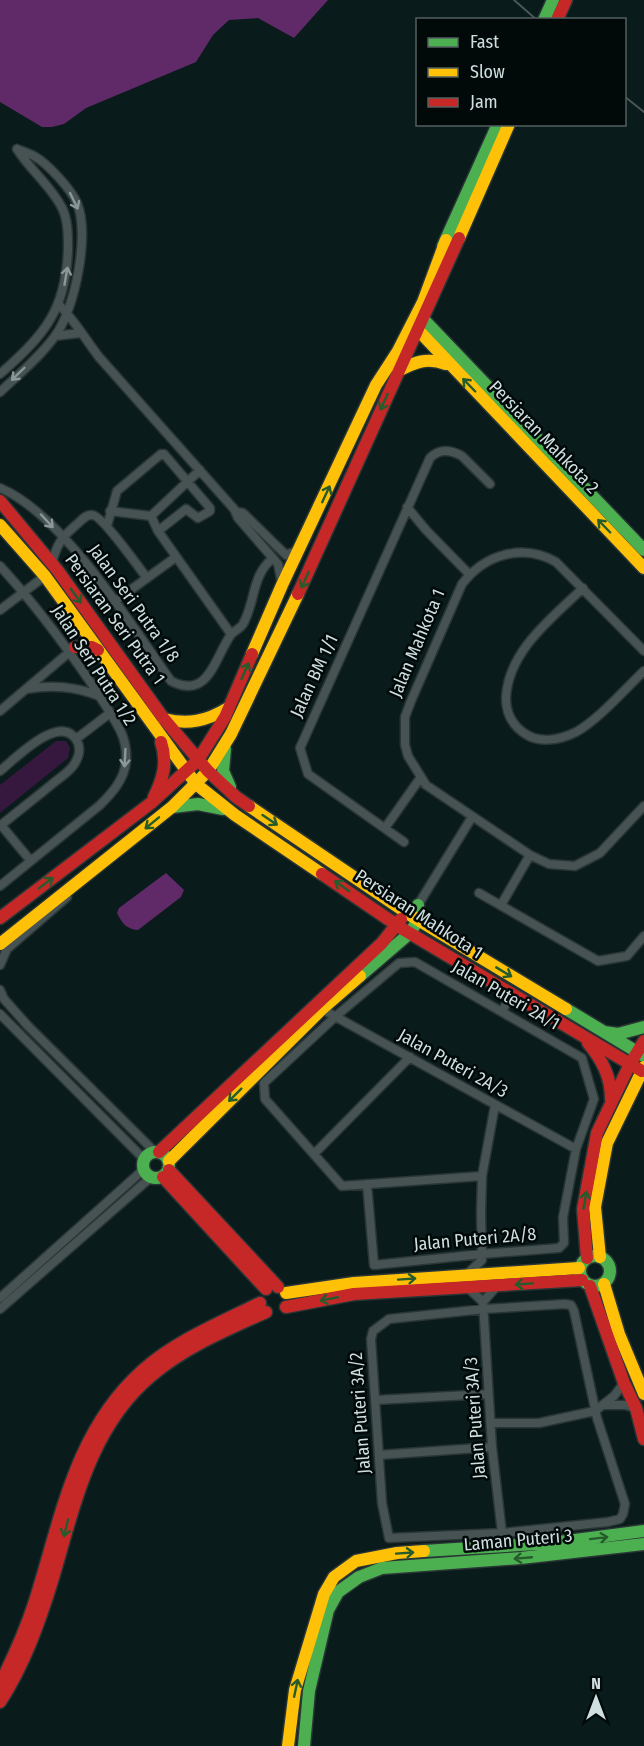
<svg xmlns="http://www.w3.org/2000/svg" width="644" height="1746" font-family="'Fira Sans Condensed',sans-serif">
<rect width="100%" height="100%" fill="#0a1b1b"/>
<!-- green -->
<path fill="#36173d" d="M56,741H66L70,748L68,758L0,813V785Z"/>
<!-- water -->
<path fill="#602a69" d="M0,0H328L294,38L258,18L229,20L213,35L196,62L86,108L64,124L52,127H42L0,102Z
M166,873L184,890L181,897L138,930C126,929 122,923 117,913L119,908Z"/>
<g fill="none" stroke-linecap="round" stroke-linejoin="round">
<!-- street casing -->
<g stroke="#2a3535" stroke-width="11">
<path id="street" d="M58,304C74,319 85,339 99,357L234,509L238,518L278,564L282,584
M55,336L80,333
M0,374C44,335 66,311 68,249C68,236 68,219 62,208C51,186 30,170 17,149
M0,392C19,374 40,357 55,336C75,309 90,235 77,203C71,189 47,163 34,156C28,153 22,151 17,149
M200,470L151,516L158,531L231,634
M0,488C64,515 130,624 171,681C208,700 214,660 230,636C233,631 240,629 243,624C256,601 251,576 273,558
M407,507L426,530L469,574
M110,511L151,516
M237,512L243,513L286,555L299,550
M107,526L117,491L161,454H164L210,508V511L198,518L186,509L158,531
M52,563C57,544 61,538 76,525C81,521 86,514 92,515C102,515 139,568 147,578
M0,566C34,603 63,642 91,683C101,699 112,714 120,730C125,739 127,752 126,762C124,780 112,793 100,805L0,886
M583,588C552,618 508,651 506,698C506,712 511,724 524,733C539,744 560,740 576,732C598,720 625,689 644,671
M114,602L176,557
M0,610L45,576
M644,651L556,562C523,543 485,554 462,584L411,701L405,717V745L408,756L426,785L530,855L549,864L575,866L600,853L644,806
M26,689C53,685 74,686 99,696
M0,711L73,649
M76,739L110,713
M0,771C15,759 61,711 77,741C81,748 79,756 75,763C70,772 59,778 51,785C34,799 17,812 0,826
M1,825L30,860
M385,828L421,777
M404,842L308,774L300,748L430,458C440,448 451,450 462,456L490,484
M479,893L598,961L627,956L644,936
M418,905L472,817
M501,905L530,855
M0,965L7,949L67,897
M0,990L4,999L28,1026L155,1152
M318,1007L576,1149
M502,1011L508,1001L505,990
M0,1014L144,1159
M314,1154L410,1057
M367,1184L374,1265L482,1254L559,1248L564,1243L563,1217L576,1149L594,1099L582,1058L415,962L399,963L336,1016L264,1083L265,1099L342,1186L482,1176
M466,1275L482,1260L481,1213L482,1176L495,1105
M468,1288L483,1302L492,1447L502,1533L514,1544
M0,1298L143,1170
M483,1302L497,1286
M565,1304L571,1305L574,1311L597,1418L625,1504L623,1514L620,1519L608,1522L502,1533L389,1538L382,1503L371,1339L373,1331L389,1319L484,1309Z
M0,1309L150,1178
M376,1400L488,1394
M604,1405H625L636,1408
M491,1423H539L595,1411L614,1396L624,1383
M379,1455L492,1447"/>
</g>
<!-- fast casing -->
<g stroke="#2a3535" stroke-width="15">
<path id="fast" d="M544,20L553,0
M443,246L498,124
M424,320L644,550
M225,749L223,771L230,787
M173,807L198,804L223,809
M360,976L410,933L418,920V905
M566,1009L644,1056
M604,1032L618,1034L644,1027
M143 1165a13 13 0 1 1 26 0a13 13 0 1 1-26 0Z
M580 1271a15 15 0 1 1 30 0a15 15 0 1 1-30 0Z
M424,1551L552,1543L644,1531
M304,1746L309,1691L328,1610L338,1592L359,1577L382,1568L521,1558L644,1544"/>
</g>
<!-- slow casing -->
<g stroke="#2a3535" stroke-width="15">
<path id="slow" d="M459,238L509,124
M415,324L418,330L644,568
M398,371C415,362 427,357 446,364
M0,525L45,576L196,784L235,815L322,874
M252,654L282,585L376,385L398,351L423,302L446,240
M164,719C188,725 207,721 228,708
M249,806L410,915L566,1009
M0,944L172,807L208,771L231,734L298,594
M169,1161L322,1009L360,976
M600,1257L595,1207L607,1143L644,1067
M604,1284L619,1334L644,1394
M286,1293L354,1283L579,1268
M288,1746L295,1690L324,1594L334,1577L356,1561L397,1553L424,1551"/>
</g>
<!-- jam casing -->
<g stroke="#2a3535" stroke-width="15">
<path id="jam" d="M557,20L566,0
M0,501L58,571L164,719L208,771L236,797L249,806
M298,594L459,238
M75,647H92L98,650
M154,797C163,779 168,762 161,742
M322,874L401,928L642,1071
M0,918L151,803L198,760L225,717L252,654
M588,1043C602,1060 611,1076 611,1099
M159,1152L382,943L401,919
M169,1170L278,1287
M163,1177L266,1289
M587,1258L583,1209L597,1133L630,1064L644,1041
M590,1286L624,1383L636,1408L644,1439
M286,1307L354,1294L582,1280
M0,1684C13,1658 25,1632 34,1604C61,1521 73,1433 142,1371C175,1341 220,1323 260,1303
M0,1702C24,1665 39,1623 52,1581C74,1508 89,1428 151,1376C185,1347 226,1330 266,1312"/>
</g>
<!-- street -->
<use href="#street" stroke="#475252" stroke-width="8"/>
<!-- fast -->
<use href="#fast" stroke="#4caf50" stroke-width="12"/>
<!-- slow -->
<use href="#slow" stroke="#ffc107" stroke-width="12"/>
<!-- jam -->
<use href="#jam" stroke="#c62828" stroke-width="12"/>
<!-- rail -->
<path stroke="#4b5656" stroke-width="2" d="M514,0L537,20
M624,96L644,112"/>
</g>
<!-- one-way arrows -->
<defs><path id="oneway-shaft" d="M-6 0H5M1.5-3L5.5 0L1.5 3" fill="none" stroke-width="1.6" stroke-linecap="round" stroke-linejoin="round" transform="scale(1.5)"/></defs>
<g stroke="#8b9898">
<use href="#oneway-shaft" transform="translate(74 201) rotate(64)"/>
<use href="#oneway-shaft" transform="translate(66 276) rotate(-80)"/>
<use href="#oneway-shaft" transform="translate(18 374) rotate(136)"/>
<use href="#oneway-shaft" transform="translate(47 521) rotate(47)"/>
<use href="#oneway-shaft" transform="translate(125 758) rotate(93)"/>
</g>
<g stroke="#265c2c">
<use href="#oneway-shaft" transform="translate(469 385) rotate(-134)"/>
<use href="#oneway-shaft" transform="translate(384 402) rotate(114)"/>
<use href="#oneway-shaft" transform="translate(326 494) rotate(-65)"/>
<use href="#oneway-shaft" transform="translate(604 526) rotate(-134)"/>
<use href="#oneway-shaft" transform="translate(305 580) rotate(114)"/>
<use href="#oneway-shaft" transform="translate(76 596) rotate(54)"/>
<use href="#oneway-shaft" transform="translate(245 671) rotate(-66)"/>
<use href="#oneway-shaft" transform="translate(270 820) rotate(34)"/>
<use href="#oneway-shaft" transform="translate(152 823) rotate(141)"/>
<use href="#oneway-shaft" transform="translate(46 883) rotate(-37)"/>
<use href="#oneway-shaft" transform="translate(342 886) rotate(-145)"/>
<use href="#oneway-shaft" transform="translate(504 972) rotate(31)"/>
<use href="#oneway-shaft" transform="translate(235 1095) rotate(135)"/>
<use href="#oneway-shaft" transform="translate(585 1200) rotate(-80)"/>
<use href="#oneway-shaft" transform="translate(407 1279) rotate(-4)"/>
<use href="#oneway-shaft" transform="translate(524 1284) rotate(176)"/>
<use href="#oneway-shaft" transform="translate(329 1299) rotate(169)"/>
<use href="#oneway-shaft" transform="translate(66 1528) rotate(104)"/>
<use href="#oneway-shaft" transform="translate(599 1538) rotate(-7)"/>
<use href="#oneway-shaft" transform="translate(405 1553) rotate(-4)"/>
<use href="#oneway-shaft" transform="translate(523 1558) rotate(175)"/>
<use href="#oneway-shaft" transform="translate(296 1688) rotate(-78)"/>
</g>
<g text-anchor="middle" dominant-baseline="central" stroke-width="5" stroke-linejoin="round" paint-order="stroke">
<!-- street labels -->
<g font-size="18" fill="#cfdfdf" stroke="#010909">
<text transform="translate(544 437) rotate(46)">Persiaran Mahkota 2</text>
<text transform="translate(134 603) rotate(54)">Jalan Seri Putra 1/8</text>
<text transform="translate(115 619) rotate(54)">Persiaran Seri Putra 1</text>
<text transform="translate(417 643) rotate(-67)">Jalan Mahkota 1</text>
<text transform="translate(94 665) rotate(57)">Jalan Seri Putra 1/2</text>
<text transform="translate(314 676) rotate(-65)">Jalan BM 1/1</text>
<text transform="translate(419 914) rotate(33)">Persiaran Mahkota 1</text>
<text transform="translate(506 995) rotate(30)">Jalan Puteri 2A/1</text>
<text transform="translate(453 1063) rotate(29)">Jalan Puteri 2A/3</text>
<text transform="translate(475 1239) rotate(-5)">Jalan Puteri 2A/8</text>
<text transform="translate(360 1413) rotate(-94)">Jalan Puteri 3A/2</text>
<text transform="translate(475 1418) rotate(-94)">Jalan Puteri 3A/3</text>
<text transform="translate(518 1540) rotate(-5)">Laman Puteri 3</text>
</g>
</g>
<!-- legend -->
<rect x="416" y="18" width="210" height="108" fill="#010909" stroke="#535f5f" stroke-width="1.5"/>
<rect x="428" y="38" width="30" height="9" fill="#4caf50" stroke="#535f5f" stroke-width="1.5"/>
<text x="470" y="48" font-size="18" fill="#cfdfdf">Fast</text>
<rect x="428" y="68" width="30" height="9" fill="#ffc107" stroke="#535f5f" stroke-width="1.5"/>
<text x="470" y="78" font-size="18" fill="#cfdfdf">Slow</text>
<rect x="428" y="98" width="30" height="9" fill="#c62828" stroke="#535f5f" stroke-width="1.5"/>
<text x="470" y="108" font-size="18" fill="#cfdfdf">Jam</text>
<!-- north arrow -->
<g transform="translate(596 1698)" stroke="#010909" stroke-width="4.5" paint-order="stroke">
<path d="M0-4.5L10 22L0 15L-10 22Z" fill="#cfdfdf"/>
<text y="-9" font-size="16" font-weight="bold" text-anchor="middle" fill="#cfdfdf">N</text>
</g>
</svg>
